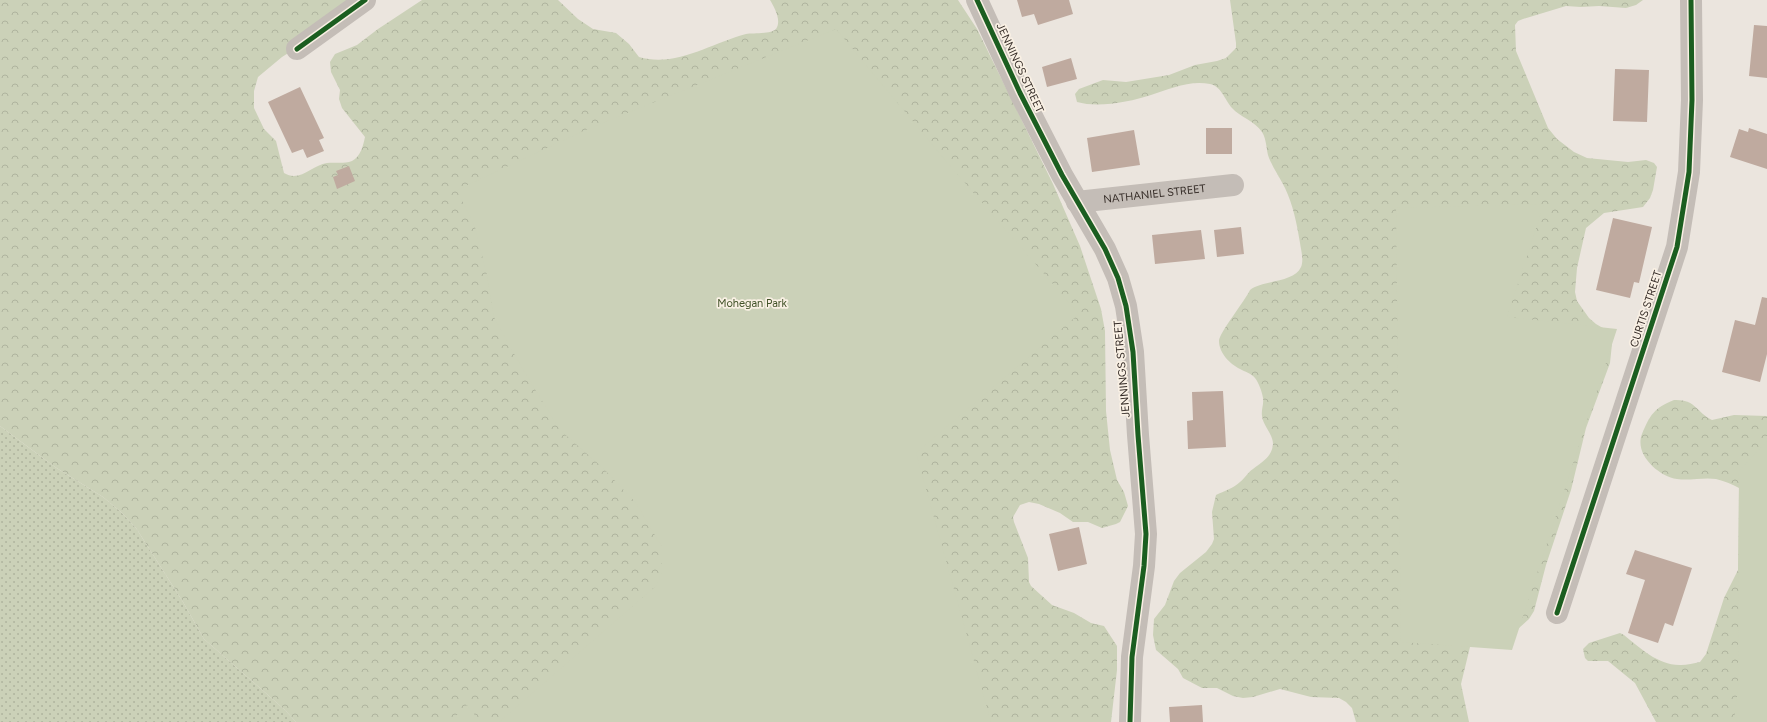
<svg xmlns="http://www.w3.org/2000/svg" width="1767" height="722" font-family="Figtree,sans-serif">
<defs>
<pattern id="grass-dots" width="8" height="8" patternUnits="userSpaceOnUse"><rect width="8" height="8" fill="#cbd1b8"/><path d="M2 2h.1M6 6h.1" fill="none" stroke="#afb49e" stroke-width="1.8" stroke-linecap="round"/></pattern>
<pattern id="forest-crowns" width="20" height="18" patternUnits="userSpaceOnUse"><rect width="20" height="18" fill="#cbd1b8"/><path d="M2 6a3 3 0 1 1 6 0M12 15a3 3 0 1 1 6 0" fill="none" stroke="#afb49e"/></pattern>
</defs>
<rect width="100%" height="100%" fill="#ebe5de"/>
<!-- grass -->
<path fill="url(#grass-dots)" d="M0,426L55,467L103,497L121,512L136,528L183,602L204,639L285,710L296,722H0Z"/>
<!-- forest -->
<path fill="url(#forest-crowns)" d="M0,0H363L317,35L282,57L258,77L254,91V108L264,129L276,141L284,173C300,183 312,165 327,163C335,162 344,164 352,161C361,156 363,146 365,137L342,108L339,99L340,90L331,72L330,62L335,54L357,45L378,29L422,0H558L578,19L593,29L616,33L629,44L639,57C676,68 711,43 746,34C753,33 772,34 776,29C782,20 774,7 770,0H958L977,29L1053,184L1080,246L1101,309L1105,331L1106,411L1110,450L1117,480L1124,492L1128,506L1120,522L1116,524L1102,528L1088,522H1073L1060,513L1039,504L1029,502L1020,505L1013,517L1014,522L1028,558L1029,582L1031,586L1052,605L1074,613L1091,623L1104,626L1117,646V670L1111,722H296L285,710L204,639L183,602L136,528L121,512L103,497L55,467L0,426Z
M1230,0H1643L1636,5L1626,8L1599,6L1581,7L1566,6L1523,19L1518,21L1515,25L1516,51L1548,128L1557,139L1574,152L1587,158L1628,162L1646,160L1654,163L1657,167L1653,190L1650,198L1643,207L1604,213L1586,228L1577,268L1575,292L1577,301L1589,318L1596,324L1608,331L1612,344L1610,363L1586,428L1571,490L1546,565L1534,611L1529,619L1519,628L1475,643L1470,647L1461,684L1469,722H1356L1352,708L1346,702L1339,698L1311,697L1280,689L1253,697L1243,698L1233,696L1217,688H1202L1183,678L1178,669L1156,650L1153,635L1154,619L1165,605L1174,581L1180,573L1206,552L1212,544L1214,539L1212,512L1216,495C1224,491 1234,488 1240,482C1245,478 1248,472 1253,469C1262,462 1272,457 1273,444C1273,434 1263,426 1262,416C1261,410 1264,404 1263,398C1262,392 1259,383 1255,378C1251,373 1245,372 1240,369C1230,364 1219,353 1219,341C1219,333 1245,301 1250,290C1262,280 1294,283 1301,267C1304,260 1301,250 1300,243C1297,224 1293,205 1285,188C1280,178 1273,168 1269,158C1266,150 1267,140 1262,132C1255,121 1240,117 1232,108C1225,100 1221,86 1210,84C1189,80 1170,89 1151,95C1130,102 1098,108 1077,102L1075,94L1079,89L1103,80L1126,82L1169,75L1195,65L1217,61L1226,58L1236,48V43Z
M1674,400C1696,399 1696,412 1712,420L1734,415L1767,416V722H1656L1635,683L1608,661H1588L1585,658L1583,649L1589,643L1620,633L1624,635C1640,648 1659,666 1681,665C1687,665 1694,663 1700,662L1706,654L1724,598L1738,570L1739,488C1732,484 1724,481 1716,479C1703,477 1690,481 1677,479C1658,476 1634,454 1642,434C1650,415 1654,408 1674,400Z"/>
<!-- park -->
<path fill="#cbd1b8" d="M836,29L945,160L1079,314L916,453L991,722H499L657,585L662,571V547L636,503L603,468L560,430L522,368L494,317L487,275L475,227L457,190L590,128Z
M1544,204L1507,317L1617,329L1512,650L1401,642L1396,208Z
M1767,441V722H1734L1738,688L1739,471Z
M467,705L480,722H450Z"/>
<!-- building -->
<path fill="#bfaa9f" d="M1017,0H1069L1073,14L1038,25L1034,14L1022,17Z
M1754,25L1767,26V78L1749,76Z
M1071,58L1077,79L1047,87L1042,67Z
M1615,69L1649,70L1647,122L1613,121Z
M300,87L324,138L319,140L324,151L307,158L303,149L292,153L268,102Z
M1206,128H1232V154H1206Z
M1749,128L1767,134V169L1730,157L1739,129L1748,132Z
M1134,130L1140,165L1092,172L1087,138Z
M349,166L355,181L337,189L333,177L338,175L336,171Z
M1613,218L1652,227L1639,283L1634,282L1630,298L1596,290Z
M1241,227L1244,254L1217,257L1214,230Z
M1201,230L1205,259L1155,264L1152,235Z
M1762,297L1767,298V354L1760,382L1722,372L1735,320L1755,325Z
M1223,391L1226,447L1188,449L1187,421L1193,420L1192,392Z
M1079,527L1087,564L1058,571L1049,534Z
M1635,550L1692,568L1673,626L1665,623L1658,643L1628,633L1645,580L1626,574Z
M1202,705L1203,722H1170L1169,707Z"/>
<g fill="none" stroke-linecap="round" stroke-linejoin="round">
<!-- street -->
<g stroke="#c4bdb7" stroke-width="22">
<path d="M977,0L1020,93L1062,175L1105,249L1118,278L1126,306L1133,352L1138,435L1146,534L1144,566L1132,657L1130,722"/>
<path d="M297,49L365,0"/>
<path id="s1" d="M1077,202L1233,185"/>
<path d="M1557,613L1677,247L1689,172L1692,100L1691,0"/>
</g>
<!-- cycleway casing -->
<g stroke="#f9f0e4" stroke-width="8">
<path id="cycleway" d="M977,0L1020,93L1062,175L1105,249L1118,278L1126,306L1133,352L1138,435L1146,534L1144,566L1132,657L1130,722
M297,49L365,0
M1557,613L1677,247L1689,172L1692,100L1691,0"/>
</g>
<!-- cycleway -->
<use href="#cycleway" stroke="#1b5e20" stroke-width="5"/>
</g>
<g text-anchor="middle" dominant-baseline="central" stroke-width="3.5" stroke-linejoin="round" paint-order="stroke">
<!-- street labels -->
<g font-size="11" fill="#342b26" stroke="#f9f0e4">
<text transform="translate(1020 68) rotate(65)">JENNINGS STREET</text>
<text stroke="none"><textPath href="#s1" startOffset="78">NATHANIEL STREET</textPath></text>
<text transform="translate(1646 309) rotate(-72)">CURTIS STREET</text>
<text transform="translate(1122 369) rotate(-95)">JENNINGS STREET</text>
</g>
<!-- park labels -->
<g font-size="11" fill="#425329" stroke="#f9f0e4">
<text x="752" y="303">Mohegan Park</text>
</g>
</g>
</svg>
